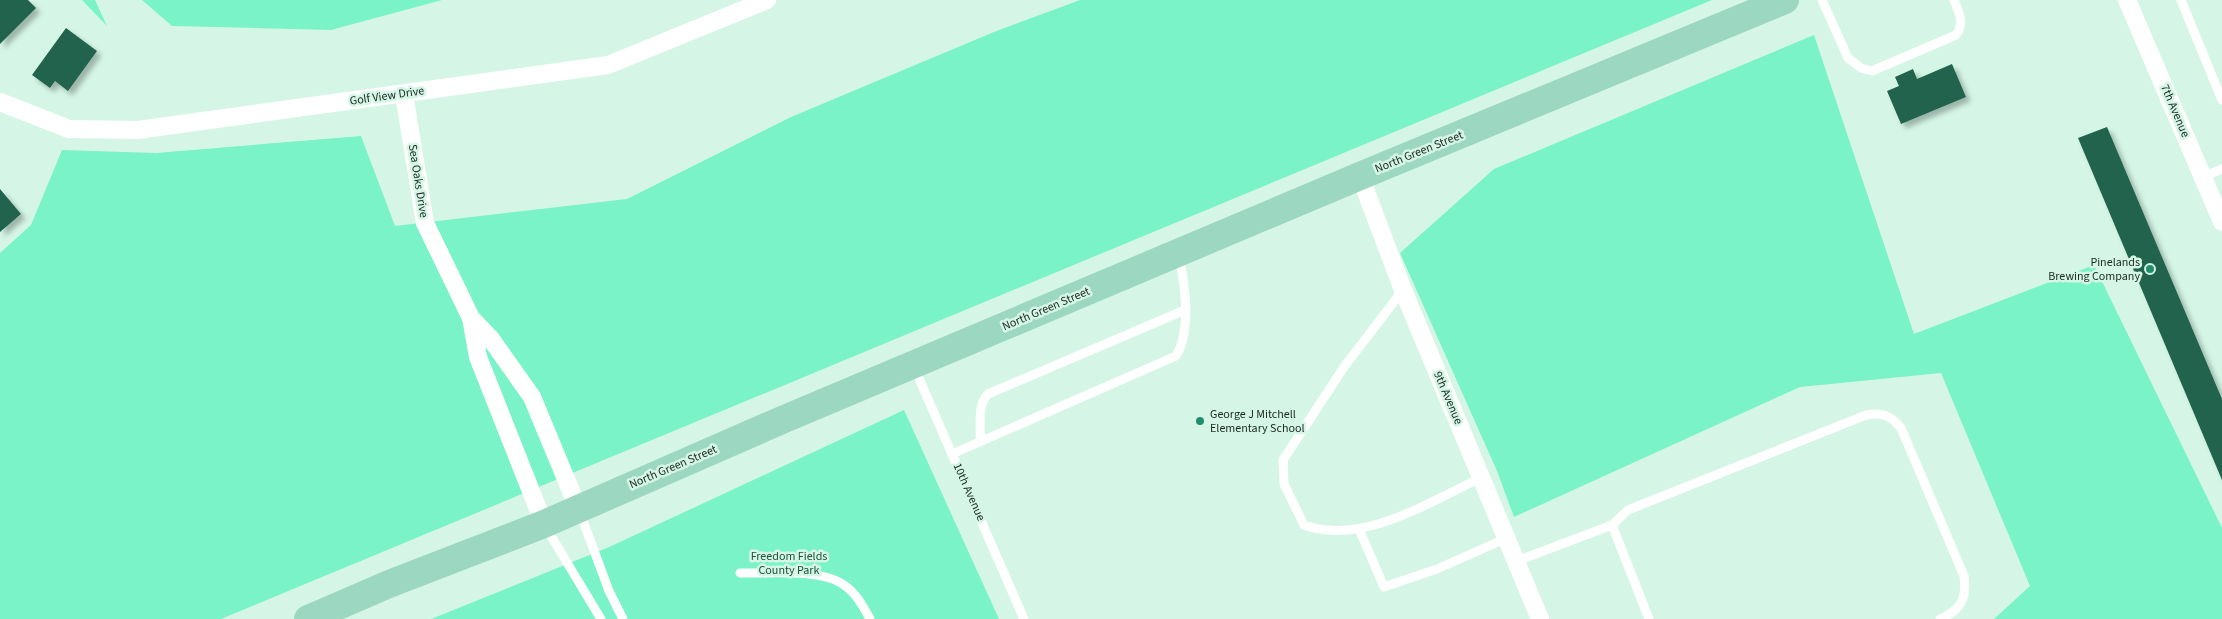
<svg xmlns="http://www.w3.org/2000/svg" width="2222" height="619" font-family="'Source Sans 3',sans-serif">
<defs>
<filter id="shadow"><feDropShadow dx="4.5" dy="4.5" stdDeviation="2.5" flood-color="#0004"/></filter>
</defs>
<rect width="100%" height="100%" fill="#d5f6e7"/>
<!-- green -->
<path fill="#79f3c7" d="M82,0H95L107,26Z
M142,0H442L331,30L172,26Z
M1080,0H1712L221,619H0V253L31,225L62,150L156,153L361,136L395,226L627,199L791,117L994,32Z
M1814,35L1914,334L2094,265L2222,528V619H1994L2030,586L1941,373L1800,387L1514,517L1497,471L1400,253L1494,169Z
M904,410L999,619H431L607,548Z"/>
<!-- building -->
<path fill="#20634d" filter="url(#shadow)" d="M0,0H28L36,8L0,44Z
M66,28L97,51L68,91L55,81L50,88L32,75Z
M1952,64L1966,97L1901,124L1887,91L1899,86L1895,77L1913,69L1917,79Z
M2107,127L2222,399V480L2078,138Z
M0,189L21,214L0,232Z"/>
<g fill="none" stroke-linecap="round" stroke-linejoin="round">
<!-- lane -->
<path stroke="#fff" stroke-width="9" d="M1822,0L1848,58L1861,68L1872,71L1956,35C1965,23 1959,13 1954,0
M2181,0L2222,100
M2203,177L2222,169
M1403,290L1344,367L1283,460L1284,484L1304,525C1363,546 1428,502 1481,478
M914,367L1024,619
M980,442C981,427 977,405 988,394L1185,310
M952,454L1176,356C1192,329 1185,285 1179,256
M579,510L609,591L623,619
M1612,525L1649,619
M545,526L601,619
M1359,529L1384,587L1437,569L1507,538
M1517,561L1612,525L1628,510L1866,415C1882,412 1890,415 1901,428L1964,576C1967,599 1961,610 1940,619
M740,573C768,574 821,568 844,585C856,593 863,606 870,619"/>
<!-- street -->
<path stroke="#fff" stroke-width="18" d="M2127,0L2222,222
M404,94L425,223L471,318L478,357L544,524
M0,102L69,129L138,130L608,65L767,0
M1360,176L1403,290L1540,619
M471,318L491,339L532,397L578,508"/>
<!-- primary -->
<path stroke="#9cd7c2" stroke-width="28" d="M308,619L389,584L544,524L782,420L1360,176L1785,0"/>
</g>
<!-- markers -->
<g fill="#208d6c" stroke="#d5f6e7" stroke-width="2">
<circle cx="2150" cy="269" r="5"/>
<circle cx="1200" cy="421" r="5"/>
</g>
<g text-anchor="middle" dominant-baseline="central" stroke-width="5" stroke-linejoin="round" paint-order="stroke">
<!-- street labels -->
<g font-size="12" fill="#1b2823" stroke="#d5f6e7">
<text transform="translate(387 96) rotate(-8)">Golf View Drive</text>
<text transform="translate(2175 111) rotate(67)">7th Avenue</text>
<text transform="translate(1419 152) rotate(-22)">North Green Street</text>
<text transform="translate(418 181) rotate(81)">Sea Oaks Drive</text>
<text transform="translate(1046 309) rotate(-23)">North Green Street</text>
<text transform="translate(1448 398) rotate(67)">9th Avenue</text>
<text transform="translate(673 467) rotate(-23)">North Green Street</text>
<text transform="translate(969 492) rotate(66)">10th Avenue</text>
</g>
<!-- poi labels -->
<g font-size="12" fill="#1b2823" stroke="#d5f6e7" text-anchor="end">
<text x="2140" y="262">Pinelands<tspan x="2140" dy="14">Brewing Company</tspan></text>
<text x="1210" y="414" text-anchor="start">George J Mitchell<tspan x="1210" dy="14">Elementary School</tspan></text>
</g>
<!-- park labels -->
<g font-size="12" fill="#1c503e" stroke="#d5f6e7">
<text x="789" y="556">Freedom Fields<tspan x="789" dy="14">County Park</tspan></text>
</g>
</g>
</svg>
